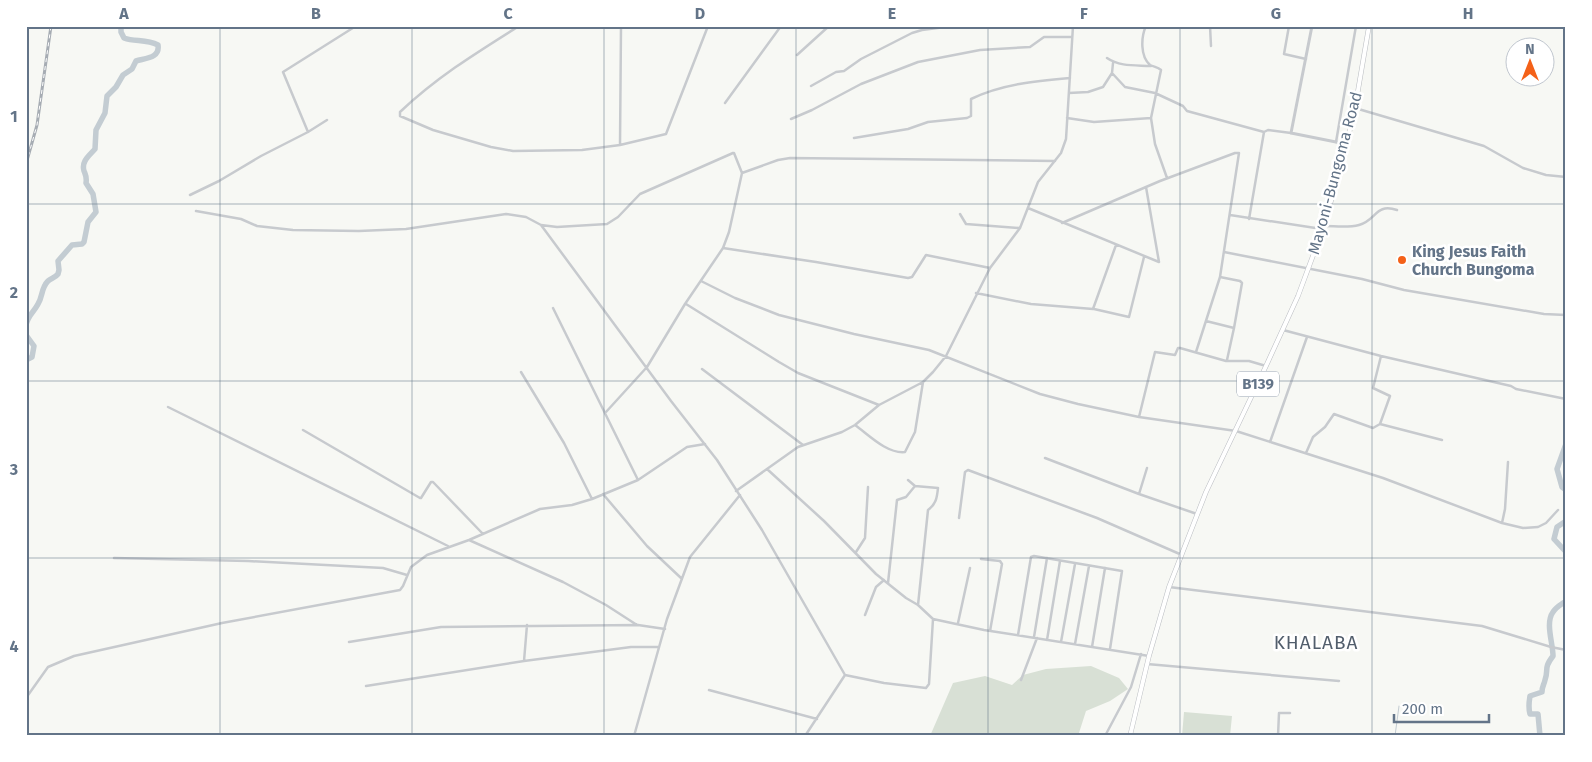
<svg xmlns="http://www.w3.org/2000/svg" width="1592" height="762" font-family="'Fira Sans',sans-serif">
<rect width="100%" height="100%" fill="#f7f8f4"/>
<!-- green -->
<path fill="#d8e0d5" d="M1091,666L1119,678L1128,689L1110,701L1086,711L1078,736H930L953,683L985,676L1012,685L1023,675L1046,669Z
M1184,712L1232,716L1230,736H1182Z"/>
<g fill="none" stroke-linecap="round" stroke-linejoin="round">
<!-- stream -->
<path stroke="#c3ccd2" stroke-width="1" d="M1395,736L1399,706"/>
<!-- river -->
<path stroke="#c3ccd2" stroke-width="5.5" d="M26,325C28,315 34,312 38,304C43,296 41,288 48,281C51,278 55,278 58,274L59,270L58,261L72,245L82,244L84,242L88,222L96,212L93,194L86,183C87,177 86,176 84,171C81,161 90,155 95,149L96,130L105,113L107,96L116,87L123,75L132,69L136,61C146,58 160,58 158,45C146,39 135,42 124,38L121,32V26
M26,335L34,346L32,357L26,360
M1566,444L1557,469L1562,487L1566,490
M1566,521L1557,527L1554,539L1566,552
M1540,736L1538,714H1530C1528,707 1529,702 1530,696L1542,692C1542,686 1544,685 1545,680C1549,669 1543,669 1553,656C1553,643 1545,623 1553,612C1556,607 1562,604 1566,601"/>
<!-- primary casing -->
<g stroke="#babdc2" stroke-width="5">
<path id="primary" d="M1130,736L1149,656L1169,587L1206,492L1266,366L1298,296L1324,226L1345,151L1355,108L1369,26"/>
</g>
<!-- minor -->
<path stroke="#c7cace" stroke-width="2.5" d="M519,26C476,53 437,77 400,112V116L433,130L491,147L513,151L582,150L620,145L621,26
M1146,26C1141,37 1140,56 1150,65C1154,67 1158,67 1161,70L1151,118L1155,144L1167,178
M1210,26L1211,46
M1289,26L1284,54L1306,59
M797,55L829,26
M1107,58C1120,67 1136,65 1151,66
M1113,63L1112,73L1125,87L1155,93L1183,106L1187,111L1264,132L1268,130L1291,133
M811,86L836,72L844,71L861,59L912,33L922,30L953,26
M1069,93L1088,92L1103,87L1112,73
M725,103L781,26
M1355,108L1484,146L1523,168L1546,175L1566,177
M1067,118L1094,122L1151,118
M791,119L812,110L861,84L918,62L980,50L1030,47L1044,37H1072
M308,132L327,120
M854,138L908,129L928,122L967,118L971,116V99C1002,84 1036,81 1070,78
M1336,142L1356,26
M620,145L666,134L708,26
M742,173L778,160L790,158L1055,161
M190,195L219,181L261,156L308,132L283,72L356,26
M1028,208L1159,262L1146,187
M196,211L241,219L257,226L293,230L359,231L406,229L506,214L526,217L541,225L671,401L717,460L762,530L845,675L884,683L926,688L929,684L933,619
M960,214L966,224L1019,228
M1230,215L1322,229
M1249,219L1264,132
M1062,223L1160,181L1235,153H1239L1220,277L1196,352
M541,225L557,227L607,224L618,217L640,194L733,153H734L742,173L729,232L723,248L685,304L647,367L606,412
M1324,226C1335,226 1348,228 1359,225C1377,220 1375,203 1397,210
M723,248L816,262L908,278L912,277L926,255L990,268
M1224,252L1362,279L1404,290L1544,314L1566,315
M1220,277L1240,281L1242,283L1234,328L1227,360
M701,281L735,298L779,315L854,334L929,350L1040,394L1078,404L1139,417L1236,431L1383,478L1502,523L1523,528L1538,527L1546,523L1558,510
M976,293L1031,304L1093,309L1116,245
M686,304L779,362L798,373L879,405
M553,308L638,480
M1094,309L1129,317L1144,257
M1206,321L1234,328
M1283,330L1381,356L1511,386L1516,389L1566,399
M1381,356L1373,388L1390,396L1380,424L1442,440
M702,369L803,445
M521,372L564,443L592,499
M168,407L448,546
M1139,417L1155,352L1175,355L1178,348H1180L1226,361H1249L1266,366
M855,425C869,435 887,454 905,452L915,432L923,382
M303,430L420,498H421L431,482H433L483,534
M1270,442L1307,337
M1306,453L1313,437L1325,427L1334,414L1373,428L1380,424
M1045,458L1139,494
M1147,468L1139,494L1197,514
M767,469L824,521L876,574L906,598L918,605L933,619L984,630L1149,656
M908,480L915,486L938,488C937,498 936,504 928,510L918,605
M736,491L798,447L842,432L855,425L879,405L923,382L933,372L946,356L990,268L1020,228L1038,182L1061,153L1066,139L1073,26
M603,494L647,546L681,578
M959,518L965,472L968,470L1097,518L1182,555
M1502,523L1505,509L1508,462
M469,540L563,582L606,605L637,625
M856,552L865,538L868,487
M114,558L248,561L383,568L407,575
M981,559L1000,561L1002,564L990,631
M888,583L897,500L906,497L915,486
M1169,587L1482,626L1551,647L1566,650
M865,615L876,587L884,580
M958,623L970,568
M1018,635L1031,557L1034,556L1122,571L1110,649
M1034,637L1047,558
M1047,640L1060,561
M349,642L441,627L638,625L665,629
M1061,642L1075,564
M1075,644L1089,566
M1092,647L1105,568
M524,661L527,625
M1147,664L1339,681
M1021,680L1037,638
M366,686L524,661L631,647H659
M709,690L817,719
M26,698L48,667L74,656L222,623L400,590L403,586L411,567L427,555L469,540L540,509L572,505L592,499L638,480L687,447L705,444
M1130,735L1144,736
M634,736L667,619L690,557L740,495
M805,736L845,675
M1105,736L1131,687L1141,654
M1278,736L1279,713H1290"/>
<!-- tertiary -->
<path stroke="#c7cace" stroke-width="3" d="M1312,26L1291,133L1346,144"/>
<!-- primary -->
<use href="#primary" stroke="#fff" stroke-width="4"/>
<!-- rail casing -->
<g stroke="#a6acb3" stroke-width="3">
<path id="rail" d="M26,164L37,125L51,26"/>
</g>
<!-- rail -->
<use href="#rail" stroke="#fff" stroke-width="1" stroke-dasharray="4" stroke-linecap="butt"/>
</g>
<!-- grid -->
<path fill="none" stroke="#637488" stroke-width="1" stroke-opacity="0.55" d="M220,26V736M412,26V736M604,26V736M796,26V736M988,26V736M1180,26V736M1372,26V736M26,204H1566M26,381H1566M26,558H1566"/>
<!-- markers -->
<circle fill="#f46118" stroke="#fff" stroke-width="2" cx="1402" cy="260" r="5"/>
<g text-anchor="middle" dominant-baseline="central" stroke-width="5" stroke-linejoin="round" paint-order="stroke">
<!-- shield labels -->
<rect fill="#fff" stroke="#929eac" stroke-width="1" x="1237" y="371.5" width="42" height="25" rx="4"/>
<g font-size="15" font-weight="bold" fill="#637488">
<text x="1258" y="384">B139</text>
</g>
<!-- street labels -->
<g font-size="16" fill="#637488" stroke="#fff">
<text transform="translate(1335 173) rotate(-75)">Mayoni-Bungoma Road</text>
</g>
<!-- poi labels -->
<g font-size="16" font-weight="bold" fill="#637488" stroke="#fff" text-anchor="start">
<text x="1412" y="251">King Jesus Faith<tspan x="1412" dy="18">Church Bungoma</tspan></text>
</g>
<!-- quarter labels -->
<g font-size="19" letter-spacing="1" fill="#525e6c" stroke="#fff">
<text x="1316" y="642">KHALABA</text>
</g>
</g>
<!-- border -->
<rect width="1592" height="762" fill="none" stroke="#ffffff" stroke-width="55"/>
<!-- north arrow -->
<g transform="translate(1530 62)"><circle r="24" fill="#ffffff" stroke="#c1c7cf"/>
<path d="M0-4L9 19L0 12L-9 19Z" fill="#f46118"/>
<text y="-8" font-size="14" font-weight="bold" text-anchor="middle" fill="#637488">N</text>
</g>
<!-- scale -->
<path d="M1394 714v8h95v-8" fill="none" stroke="#637488" stroke-width="2.5"/>
<text x="1402" y="714" font-size="15" fill="#637488" stroke="#ffffff" stroke-width="4" paint-order="stroke">200 m</text>
<rect x="28" y="28" width="1536" height="706" fill="none" stroke="#637488" stroke-width="2"/>
<g font-size="16" text-anchor="middle" font-weight="bold" fill="#637488">
<text x="124" y="19">A</text>
<text x="316" y="19">B</text>
<text x="508" y="19">C</text>
<text x="700" y="19">D</text>
<text x="892" y="19">E</text>
<text x="1084" y="19">F</text>
<text x="1276" y="19">G</text>
<text x="1468" y="19">H</text>
<text x="14" y="122">1</text>
<text x="14" y="298">2</text>
<text x="14" y="475">3</text>
<text x="14" y="652">4</text>
</g>
</svg>
